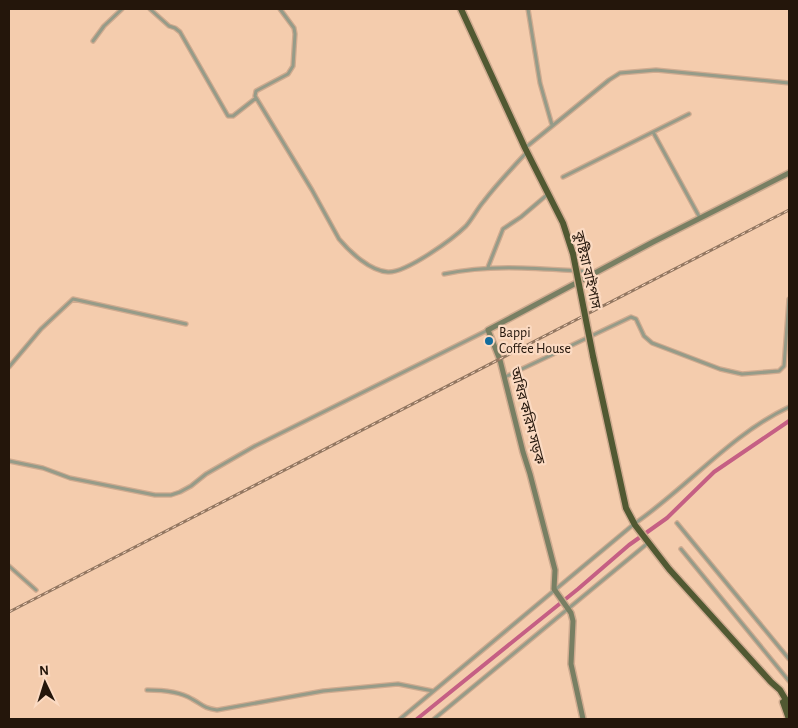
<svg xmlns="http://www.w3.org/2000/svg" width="798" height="728" font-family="'Alegreya Sans','Noto Sans Bengali',sans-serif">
<rect width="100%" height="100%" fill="#f4ccad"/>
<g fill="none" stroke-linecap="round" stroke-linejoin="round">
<!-- canal -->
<path stroke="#c55f84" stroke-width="4" d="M417,719L578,589L629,545L667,518L714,472L789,421"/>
<!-- street casing -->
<g stroke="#cfab90" stroke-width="5.5">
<path id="street" d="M150,9L169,26L175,28L180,32L228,116H233L256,98
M280,9L294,28L295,34L293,66L288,74L256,91L255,96L312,190L339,239C350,252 370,271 388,272C406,273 453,239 466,226C473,218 477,209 484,201C497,184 512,168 527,152
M528,9L540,83L552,125
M93,41L104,26L122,9
M653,132L689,114
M525,148L609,80L620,73L656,70L789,83
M563,177L653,132L700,218
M488,267L503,229L521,217L548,194
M444,274C494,263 545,269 595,272
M9,367L41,329L73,299L186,324
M505,377L631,317L636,319L644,336L652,343L720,369L742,374L779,371L784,366L789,299
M9,461L43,468L70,478L155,495H171L180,492L191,486L206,474L255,446L488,330
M677,523L789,659
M681,549L789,681
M9,566L36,590
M147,690C162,690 179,691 192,699C203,705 203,708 217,710L323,691L398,684L433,691
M400,719L634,524C688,487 730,435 789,407
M434,719L648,543"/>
</g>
<!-- secondary casing -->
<g stroke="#cfab90" stroke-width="8">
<path id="secondary" d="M583,719L571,664L573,621L571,613L554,589L555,570L530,474L523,452L500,360L488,330L653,242L789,173"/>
</g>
<!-- highway casing -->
<g stroke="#cfab90" stroke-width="9">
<path id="highway" d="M461,9L525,148L563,223L573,254
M593,356L626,508L635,525L669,569L771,682L780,690L789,705
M783,702L789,719"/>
</g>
<!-- street -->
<use href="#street" stroke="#969b88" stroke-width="3"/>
<!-- secondary -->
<use href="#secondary" stroke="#787f63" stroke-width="5"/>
<!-- highway -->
<use href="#highway" stroke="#515932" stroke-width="6"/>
<!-- rail casing -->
<g stroke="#937761" stroke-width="3">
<path id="rail" d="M9,612L789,210"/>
</g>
<!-- rail -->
<use href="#rail" stroke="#fbdac2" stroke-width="1" stroke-dasharray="4" stroke-linecap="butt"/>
<!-- highway-bridge casing -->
<g stroke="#cfab90" stroke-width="9" stroke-linecap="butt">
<path id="highway-bridge" d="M573,254L593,356"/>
</g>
<!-- highway-bridge -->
<use href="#highway-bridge" stroke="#515932" stroke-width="6"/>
</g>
<!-- markers -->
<circle fill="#136d9d" stroke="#fbdac2" stroke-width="2" cx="489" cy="341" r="5"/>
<g text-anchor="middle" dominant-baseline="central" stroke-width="4.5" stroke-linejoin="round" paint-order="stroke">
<!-- street labels -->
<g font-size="14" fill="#24160b" stroke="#fbdac2">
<text transform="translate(587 270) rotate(77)">কুষ্টিয়া বাইপাস</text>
<text transform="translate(527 416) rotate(75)">অধির করিম সড়ক</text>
</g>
<!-- poi labels -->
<g font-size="14" fill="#24160b" stroke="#fbdac2" text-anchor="start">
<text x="499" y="333">Bappi<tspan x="499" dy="16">Coffee House</tspan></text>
</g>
</g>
<!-- border -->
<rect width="798" height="728" fill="none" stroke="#24160b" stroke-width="20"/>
<!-- north arrow -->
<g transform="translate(45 683) rotate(356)" stroke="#fbdac2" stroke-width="4" paint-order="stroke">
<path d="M0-4L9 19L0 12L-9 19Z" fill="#24160b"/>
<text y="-8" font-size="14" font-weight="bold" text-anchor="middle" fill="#24160b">N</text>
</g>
</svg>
